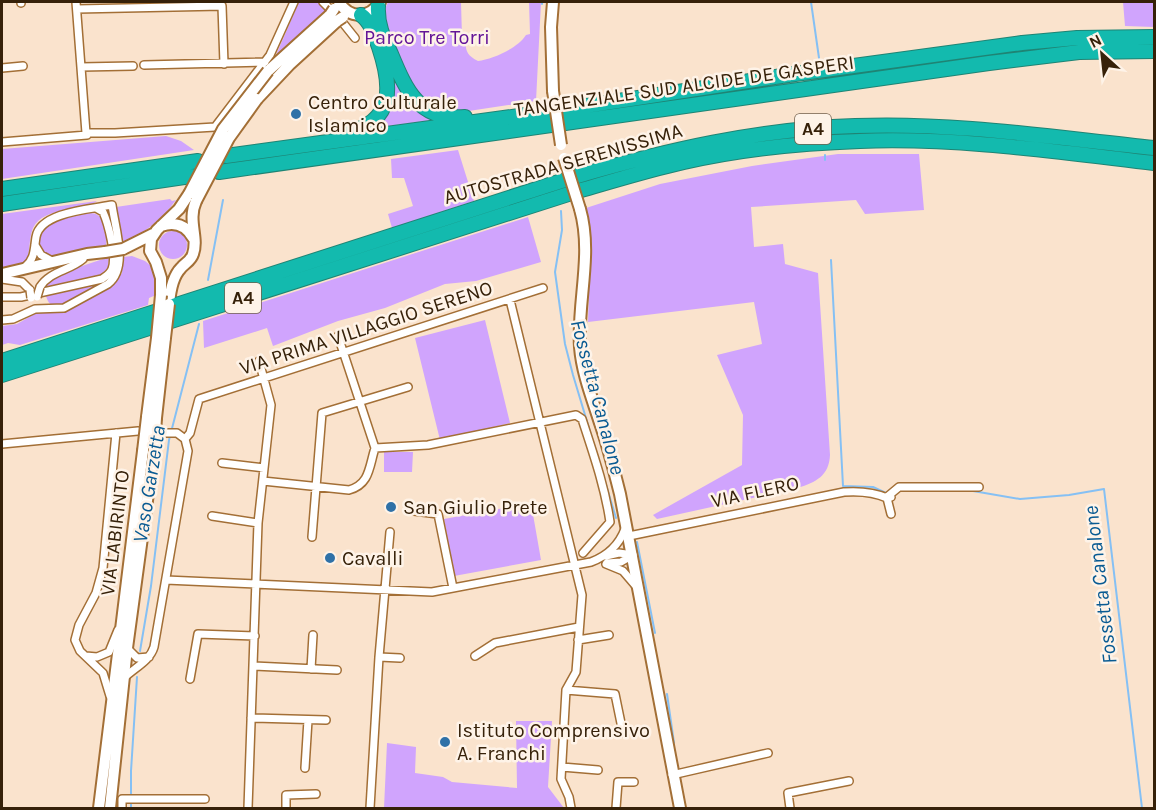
<svg xmlns="http://www.w3.org/2000/svg" width="1156" height="810" font-family="Karla,sans-serif">
<rect width="100%" height="100%" fill="#fae3cd"/>
<!-- green -->
<path fill="#d0a4fd" d="M299,2H318L326,10L276,55Z
M388,2H461L462,37H466C465,50 466,55 478,61C493,59 518,48 526,35L530,34L529,2H541L536,101L462,112L442,111L424,101L410,85L382,16Z
M1123,2H1154V27L1125,26Z
M388,64L401,90L440,119L368,129L375,124Z
M166,136L181,141L194,150L2,179V149Z
M458,150L474,201L392,228L388,214L413,206L404,178H392L391,159Z
M838,154H919L924,210L865,214L856,200L751,207L754,247L783,244L785,264L818,273L830,455C829,476 816,482 798,488L657,519L653,515L742,465L743,415L717,355L762,344L754,302L588,322L591,230L586,208L660,184L752,166Z
M170,199L172,201L176,200C163,218 143,236 121,242L116,207Z
M97,201C79,214 45,205 33,228C29,238 30,250 27,261L22,265L2,270V214Z
M90,213C106,213 108,233 106,245C93,253 56,260 43,253L38,241L43,228L65,218Z
M528,217L541,262L476,281L445,284L385,308L338,321L273,346L267,328L204,348L203,321Z
M159 245a14 14 0 1 1 28 0a14 14 0 1 1-28 0Z
M132,256L145,261L151,266L156,278V295L149,298L148,305L20,345L8,343L2,345V326L17,324L38,312H62L112,285L122,273L123,257Z
M109,257L108,268L100,275L45,288V284L58,274Z
M105,281C100,287 63,308 53,305C48,304 47,298 45,294Z
M485,320L510,423L440,440L415,338Z
M384,452H413L412,472H384Z
M531,503L541,560L454,576L444,519Z
M516,721H552L548,787L564,808H384L387,743L416,747L415,773L443,777L452,782L517,788Z"/>
<g fill="none" stroke-linecap="round" stroke-linejoin="round">
<!-- stream -->
<path stroke="#85c0f4" stroke-width="2" d="M811,2L819,58
M542,4V2
M825,155V160
M561,211L562,230L555,272L565,344L573,375L616,518
M831,260L843,486L873,487L886,493
M208,280L223,200
M899,491H953
M973,491L1020,499L1069,495L1104,489L1142,808
M637,542L655,633
M140,651L151,586L169,440L199,324
M667,694L674,743
M131,808V771L137,677"/>
<!-- street casing -->
<g stroke="#a36f36" stroke-width="10">
<path id="street" d="M21,2V3
M76,2L86,133
M323,2L329,8
M77,9L222,6L224,64
M343,23L355,38
M144,65L265,62
M81,67L133,66
M2,68L23,66
M2,142L87,135L86,133H115L215,127L270,55L294,2
M35,245L41,255L52,261
M2,279L22,282L30,290
M40,287C50,271 69,271 83,259
M2,297H21L102,279C106,276 110,274 112,269C117,257 108,223 103,212L96,208
M510,300L582,595L576,672L566,690L561,779L569,797L571,808
M2,320L13,319L35,309L64,308L108,284C129,268 115,228 112,205C91,209 40,212 36,237C34,249 35,259 25,267
M338,336L375,448
M159,433H177L185,439
M185,439L190,433L199,399L543,288
M2,444L138,431
M222,463L264,468
M263,481L349,490C370,484 369,467 375,448L428,445L576,415L582,419C593,453 605,487 610,522L583,553
M887,497L899,487H979
M887,498L891,514
M414,511L438,514L453,588
M212,516L258,523
M629,536L844,492C859,491 874,492 887,498L891,497
M312,537L322,413L408,387
M606,556L619,553L633,555
M607,563L621,562L633,555
M606,564L623,571L635,585
M166,580L432,592L591,562C607,556 619,545 625,529
M578,640L609,635
M127,648L137,658L149,657
M86,656L97,657L109,652L118,630
M475,656L495,643L579,627
M379,657L400,658
M254,666L337,670
M311,669L313,635
M124,678C134,668 150,661 154,647L188,451L185,439
M190,679L198,634L255,636
M566,690L615,694L623,733
M110,696L103,673L80,651L75,640L79,625L96,593L103,568L116,433
M251,718L326,720
M562,767L598,770
M305,768L308,720
M672,775L768,753
M122,808V799H205
M248,808L258,523L271,405L259,361
M286,808V795L316,794
M370,808L379,657L390,532
M616,808L618,782H634
M790,808L788,793L849,781"/>
</g>
<!-- secondary casing -->
<g stroke="#a36f36" stroke-width="14">
<path id="secondary" d="M339,2C349,19 370,19 380,2
M268,71L330,15
M553,91L551,27L553,2
M257,99L290,64L337,21
M580,209C593,254 577,302 580,347C582,373 592,398 600,423C608,446 614,470 620,494L680,808
M161,226C175,221 186,225 193,238
M123,249L153,234
M2,274L87,254L105,252
M161,295V278L156,262L150,251L151,239L157,230L179,209L189,194
M169,304C170,292 172,277 181,268C185,263 191,261 193,254C199,237 187,221 196,201
M147,417L157,338
M156,418L165,338
M99,808L143,451
M110,808L127,648L154,449"/>
</g>
<!-- highway casing -->
<g stroke="#1f8474" stroke-width="16">
<path id="highway" d="M378,6C377,24 383,37 391,54C406,90 419,121 465,117
M348,133C395,120 392,86 379,47C375,36 371,22 361,15
M226,156L526,115L795,74L1022,43L1077,38L1154,37
M219,172L989,63L1079,52L1154,51
M2,189L198,161
M2,204L191,176
M2,361L574,177C667,150 758,129 855,126C955,122 1056,138 1154,148
M2,375L578,191C613,181 648,170 684,162C741,149 801,143 860,141C956,137 1059,152 1154,163"/>
</g>
<!-- street -->
<use href="#street" stroke="#fff" stroke-width="7"/>
<!-- secondary -->
<use href="#secondary" stroke="#fff" stroke-width="10"/>
<!-- highway -->
<use href="#highway" stroke="#13baae" stroke-width="14"/>
<!-- street-bridge casing -->
<g stroke="#a36f36" stroke-width="10" stroke-linecap="butt">
<path id="street-bridge" d="M30,290L31,298
M37,297L40,287"/>
</g>
<!-- secondary-bridge casing -->
<g stroke="#a36f36" stroke-width="14" stroke-linecap="butt">
<path id="secondary-bridge" d="M330,15L334,9
M337,21L343,17
M553,91L561,145
M564,158L580,209
M189,194L223,129L268,71
M196,201L229,138L257,99
M105,252L123,249
M157,338L161,295
M165,338L169,304
M154,449L156,418
M143,451L147,417"/>
</g>
<!-- street-bridge -->
<use href="#street-bridge" stroke="#fff" stroke-width="7"/>
<!-- secondary-bridge -->
<use href="#secondary-bridge" stroke="#fff" stroke-width="10"/>
</g>
<!-- markers -->
<g fill="#2f71a7" stroke="#fef3e8" stroke-width="2">
<circle cx="296" cy="114" r="6"/>
<circle cx="391" cy="507" r="6"/>
<circle cx="330" cy="558" r="6"/>
<circle cx="445" cy="742" r="6"/>
</g>
<g text-anchor="middle" dominant-baseline="central" stroke-width="5" stroke-linejoin="round" paint-order="stroke">
<!-- shield labels -->
<g fill="#fef3e8" stroke="#72604c" stroke-width="1.5">
<rect x="795" y="114" width="36" height="30" rx="4.5"/>
<rect x="225" y="283" width="36" height="30" rx="4.5"/>
</g>
<g font-size="18" font-weight="bold" fill="#362109">
<text x="813" y="129">A4</text>
<text x="243" y="298">A4</text>
</g>
<!-- park labels -->
<g font-size="20" fill="#641497" stroke="#fef3e8">
<text x="427" y="37">Parco Tre Torri</text>
</g>
<!-- street labels -->
<g font-size="20" fill="#362109" stroke="#fef3e8">
<text transform="translate(684 86) rotate(-8)">TANGENZIALE SUD ALCIDE DE GASPERI</text>
<text transform="translate(563 164) rotate(-16)">AUTOSTRADA SERENISSIMA</text>
<text transform="translate(366 328) rotate(-18)">VIA PRIMA VILLAGGIO SERENO</text>
<text transform="translate(755 492) rotate(-12)">VIA FLERO</text>
<text transform="translate(115 533) rotate(-83)">VIA LABIRINTO</text>
</g>
<!-- poi labels -->
<g font-size="20" fill="#362109" stroke="#fef3e8" text-anchor="start">
<text x="308" y="102">Centro Culturale<tspan x="308" dy="23">Islamico</tspan></text>
<text x="403" y="507">San Giulio Prete</text>
<text x="342" y="558">Cavalli</text>
<text x="457" y="730">Istituto Comprensivo<tspan x="457" dy="23">A. Franchi</tspan></text>
</g>
<!-- water labels -->
<g font-size="21" font-style="italic" fill="#085a92" stroke="#fef3e8">
<text transform="translate(598 397) rotate(75)">Fossetta Canalone</text>
<text transform="translate(149 484) rotate(-81)">Vaso Garzetta</text>
<text transform="translate(1100 585) rotate(-97)">Fossetta Canalone</text>
</g>
</g>
<!-- border -->
<rect width="1156" height="810" fill="none" stroke="#362109" stroke-width="6"/>
<!-- north arrow -->
<g transform="translate(1102 54) rotate(333)" stroke="#fef3e8" stroke-width="4.5" paint-order="stroke">
<path d="M0-4.5L10 22L0 15L-10 22Z" fill="#362109"/>
<text y="-9" font-size="16" font-weight="bold" text-anchor="middle" fill="#362109">N</text>
</g>
</svg>
